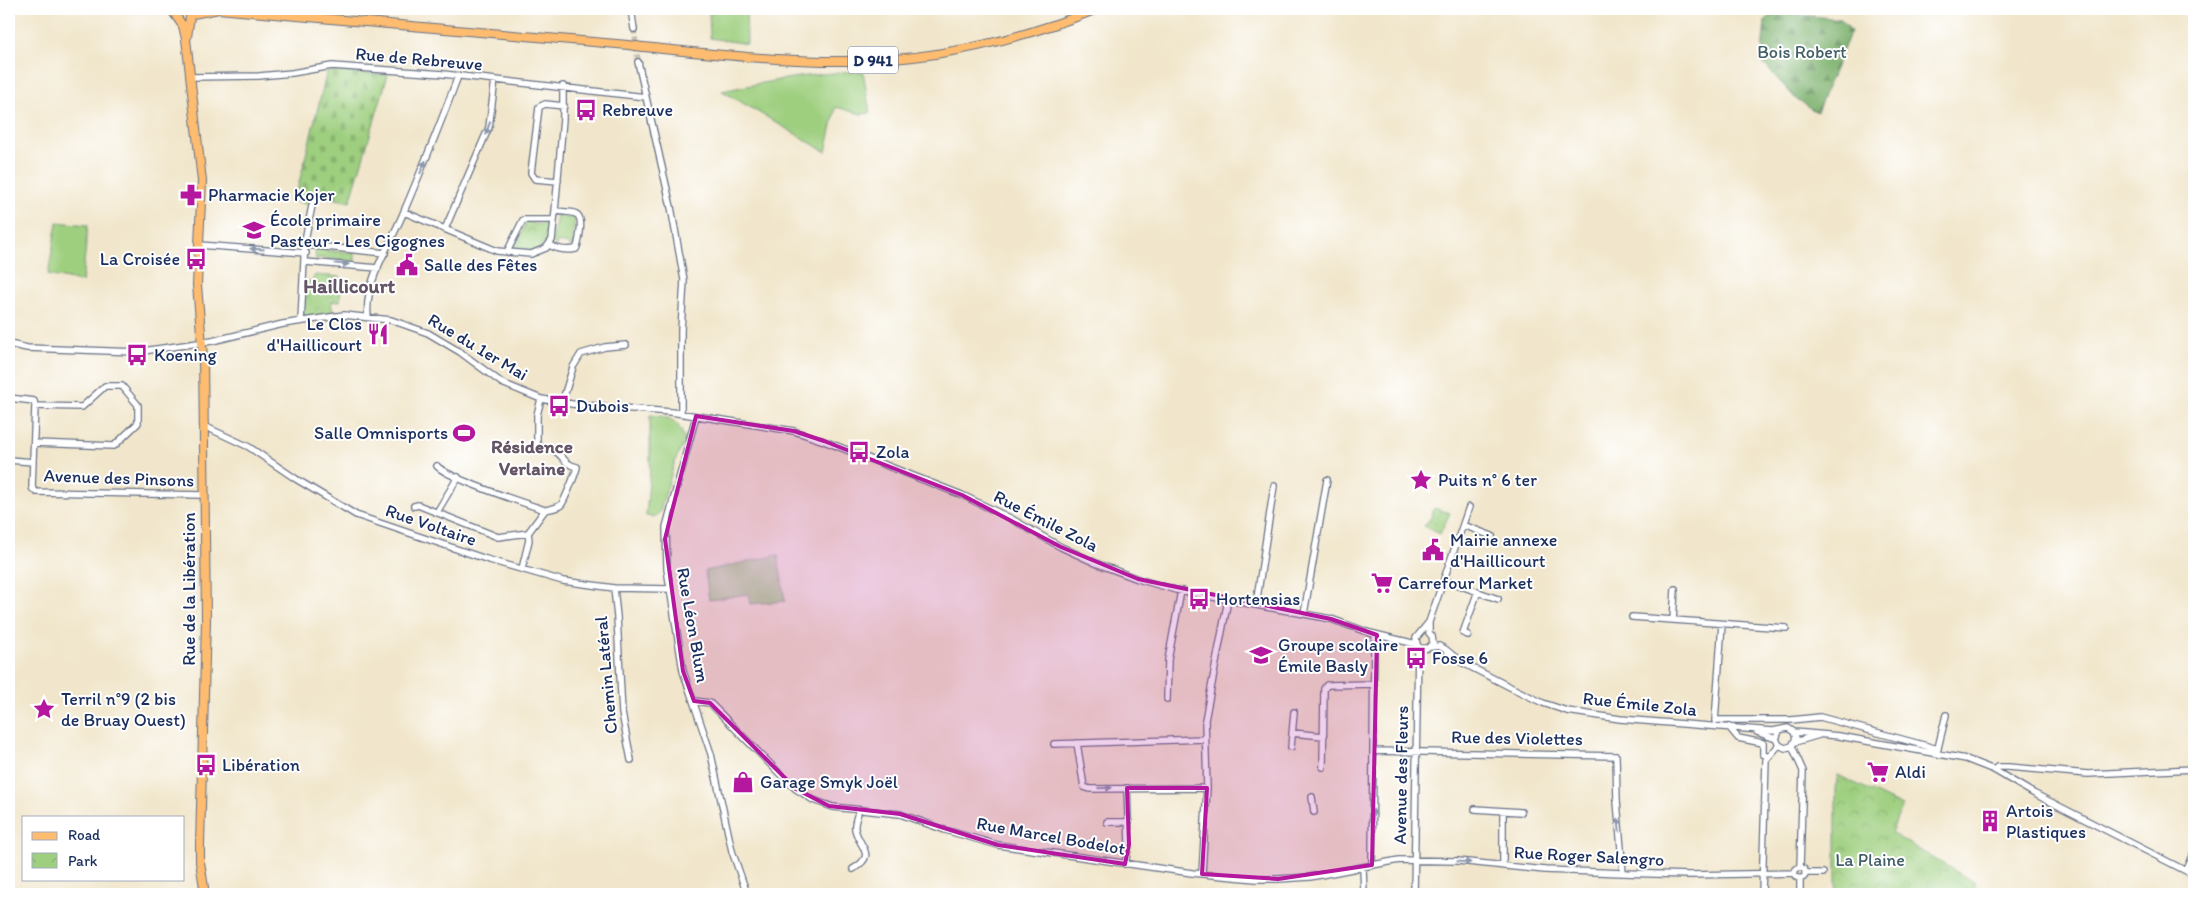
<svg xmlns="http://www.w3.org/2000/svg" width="2203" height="903" font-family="Itim,sans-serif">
<defs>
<pattern id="forest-firs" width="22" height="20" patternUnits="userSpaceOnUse" patternTransform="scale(1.25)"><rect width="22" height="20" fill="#7eb26e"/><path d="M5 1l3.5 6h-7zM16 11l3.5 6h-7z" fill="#66915e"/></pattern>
<pattern id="cemetery-stones" width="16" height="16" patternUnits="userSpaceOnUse" patternTransform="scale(1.25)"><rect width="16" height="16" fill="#9ecf7f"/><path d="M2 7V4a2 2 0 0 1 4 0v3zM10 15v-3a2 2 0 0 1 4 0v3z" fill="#88b270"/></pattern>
<pattern id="park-crowns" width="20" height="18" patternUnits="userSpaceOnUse" patternTransform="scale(1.25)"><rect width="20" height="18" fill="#9ecf7f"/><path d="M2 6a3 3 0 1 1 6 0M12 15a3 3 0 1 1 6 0" fill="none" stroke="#88b270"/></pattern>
</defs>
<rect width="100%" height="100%" fill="#fff"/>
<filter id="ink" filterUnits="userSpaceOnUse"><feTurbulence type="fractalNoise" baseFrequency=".02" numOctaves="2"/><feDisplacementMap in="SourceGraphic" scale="10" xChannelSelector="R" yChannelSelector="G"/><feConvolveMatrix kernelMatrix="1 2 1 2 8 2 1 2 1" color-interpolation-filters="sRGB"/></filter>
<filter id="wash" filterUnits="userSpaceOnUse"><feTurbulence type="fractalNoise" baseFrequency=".0096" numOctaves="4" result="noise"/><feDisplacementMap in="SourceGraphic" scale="20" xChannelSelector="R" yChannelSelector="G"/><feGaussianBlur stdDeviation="1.12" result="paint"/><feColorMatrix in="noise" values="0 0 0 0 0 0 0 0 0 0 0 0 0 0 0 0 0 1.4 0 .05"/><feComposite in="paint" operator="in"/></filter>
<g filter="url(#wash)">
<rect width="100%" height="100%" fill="#f1e6cb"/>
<!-- grass -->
<path fill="#9ecf7f" stroke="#5c7f6e" d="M698,9H746L747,44L710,38L709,10Z
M863,71L870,113L861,114L836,107L826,152L722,91C769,81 815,73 863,71Z
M559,213V217L573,218L574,215L578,219L575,220L572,242L575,243L570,247V244L557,242L556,246L552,242L557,215Z
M57,222L88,225L82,282L48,275Z
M650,415C671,417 678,419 685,441L675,461L660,512L655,517L646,516L650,470Z
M778,555L785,601L750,604L748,594L709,600L705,571Z"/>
<!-- forest -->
<path fill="url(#forest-firs)" stroke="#4c7066" d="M1773,12L1841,19L1851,31L1817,112L1798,101L1761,61L1765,21Z"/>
<!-- cemetery -->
<path fill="url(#cemetery-stones)" stroke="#5c7f6e" d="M327,71L388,75L350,202L313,194L309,205L295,201L296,195Z"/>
<!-- park -->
<path fill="url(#park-crowns)" stroke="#5c7f6e" d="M529,220L533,224H544L543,221L549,224L550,228H546L545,236L549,237C544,249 537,251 525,252V249L519,248L518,251L512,244L519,239L525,224L522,223Z
M317,249L355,253V261L319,258L316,260L315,251Z
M315,275L341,277L340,301L331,302L333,313L303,317L305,281H312Z
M1434,508L1450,513L1440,534L1424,526L1432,516Z
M1838,775L1902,806L1891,833L1975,883L1974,886L1983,894H1836V785Z"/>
</g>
<g filter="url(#ink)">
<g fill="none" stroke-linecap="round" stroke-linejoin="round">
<!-- minor-tunnel -->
<path stroke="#c6c1b5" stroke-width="5.5" stroke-dasharray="5.5 3" stroke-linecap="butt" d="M634,29L638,62"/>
<!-- minor casing -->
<g stroke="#666f84" stroke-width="8">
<path id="minor" d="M631,9L634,29
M638,62L671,207L684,280L681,330V413
M190,77L259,76L292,73L332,66L443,74L646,97
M558,181L535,179L531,173L539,107L545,104L564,106
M404,212L497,251L531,254L546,248L552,240L555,211L563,119V86
M445,229L489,127L495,80
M199,245L306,253
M306,245L385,253
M549,245C557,249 567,251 576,249C579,243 579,238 580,232C583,209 574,213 555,211
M507,252L523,220H554
M305,262L378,268
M368,317C364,282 389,247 402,216C422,169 441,123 458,76
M301,321L305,240L313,201
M9,344L27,348L136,352L212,341L283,324L344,315L391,320L428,333L460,352L502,383L541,399L572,404L671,412L794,431L824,441L962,495L1010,518L1061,547L1098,564L1138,579L1176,590L1331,619L1370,633L1416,644
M9,398L34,401L35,406L32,488L36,492L204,495
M562,403L573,367L581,354L605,347L626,345
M696,416L666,527L667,569L683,671L711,754L732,851L747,894
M204,426L249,447L296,479L356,515L486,559L563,581L614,588L670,589
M34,443L114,446L138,423V405L122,386H105L82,407L35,406
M9,460L33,462
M437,466C449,479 524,503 545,510
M414,506L418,505L498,537L528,533
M437,512L458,477
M1463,525L1492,536
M522,569L529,540L528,533L545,510C550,509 557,508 561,505C564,502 576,473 577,467C562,463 565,457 555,451C548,447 542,450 537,444V415L541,399
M1444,580L1498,599
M614,588L617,617L622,713L631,760
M1675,589L1673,620L1786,628
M1256,605L1274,486
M1304,614L1327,480
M1632,617L1673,620
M1429,622L1416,638L1417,645L1421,649L1428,648L1433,643L1432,636L1429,633V622L1469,507
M1468,635L1463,633L1478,591
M1431,647L1439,646L1445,649L1461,662L1510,687L1543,703L1567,711L1620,719L1773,731L1788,728L1794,732L1796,738L1792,746L1785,748L1779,745L1776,739L1779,731
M1167,699L1168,660L1181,591
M694,701L710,703L783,777L796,789L813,800L833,807L900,814L945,830L998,845L1192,873L1256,879H1278L1310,877L1399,860L1458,861L1545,870L1623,873L1689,875L1794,873
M1715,720H1791L1820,717L1938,749
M1715,721L1722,624
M1729,727L1738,738L1763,743V754L1768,757
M1757,732L1776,739
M1794,732L1839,736L1966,759L1994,770L2033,793L2194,875
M1292,733L1324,736
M1795,742L1819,735
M1077,743L1084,787L1090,789L1207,788
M1054,744L1205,739
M1792,746L1803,771L1800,867
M1291,747L1294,712
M1374,751L1616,756L1617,801L1623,873
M1937,752L1946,715
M1323,767L1324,689L1327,685L1374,684
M1994,770L1997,767H2008L2088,774L2194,769
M1312,797L1314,812
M1475,809L1521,812
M1503,811V866
M1107,822H1129
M1125,864L1129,844L1127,788
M1372,865L1374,641L1377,635
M1794.5 873a5.5 5.5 0 1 1 11 0a5.5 5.5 0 1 1-11 0Z
M1363,868L1364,894
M853,869C878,854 859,848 855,829C854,823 857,816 859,810
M2185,870L2194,852
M1805,873H1823
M1202,874L1207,788L1205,720L1228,600
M1414,894L1418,647
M1762,894L1766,760L1779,745
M1800,894V878"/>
</g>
<!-- major casing -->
<g stroke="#666f84" stroke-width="10">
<path id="major" d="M171,9L183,26L186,39L202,181L197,285L203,356L206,620L200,844V862L205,894
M218,9L628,45
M193,14L219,9
M187,37L190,16
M643,47C713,54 784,62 854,61C936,60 1021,39 1097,9"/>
</g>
<!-- minor -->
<use href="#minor" stroke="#fff" stroke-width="5.5"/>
<!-- major -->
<use href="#major" stroke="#fdbc6f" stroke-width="8"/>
<!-- major-bridge casing -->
<g stroke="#666f84" stroke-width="10" stroke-linecap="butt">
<path id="major-bridge" d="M628,45L643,47"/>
</g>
<!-- major-bridge -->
<use href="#major-bridge" stroke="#fdbc6f" stroke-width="8"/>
</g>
<!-- one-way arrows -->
<defs><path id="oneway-solid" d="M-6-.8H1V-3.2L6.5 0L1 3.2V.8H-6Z" transform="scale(1.25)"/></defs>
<g fill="#8d97ae">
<use href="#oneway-solid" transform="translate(488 128) rotate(109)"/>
<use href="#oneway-solid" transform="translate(423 167) rotate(-67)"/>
<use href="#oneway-solid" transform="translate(257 249) rotate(-176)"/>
<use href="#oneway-solid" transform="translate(342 264) rotate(4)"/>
<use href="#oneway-solid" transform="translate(1105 788) rotate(-1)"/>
<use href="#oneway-solid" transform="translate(1373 816) rotate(-89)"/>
<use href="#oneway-solid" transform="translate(1619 825) rotate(-96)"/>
<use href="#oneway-solid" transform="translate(1464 862) rotate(6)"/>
</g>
</g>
<!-- marked area -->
<path fill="#b5179e" fill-opacity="0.2" stroke="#b5179e" stroke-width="4" stroke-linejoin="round" d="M696,416L794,431L824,441L962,495L1061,547L1138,579L1331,619L1377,635L1372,865L1278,879L1202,874L1207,788H1127L1129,844L1125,864L998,845L900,814L829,806L796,789L710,703L694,701L683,671L665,539Z"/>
<!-- icons -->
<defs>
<g id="bus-bare" transform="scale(1.725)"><path d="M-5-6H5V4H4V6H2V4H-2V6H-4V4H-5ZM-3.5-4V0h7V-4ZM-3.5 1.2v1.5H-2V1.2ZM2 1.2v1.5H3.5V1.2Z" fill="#b5179e" stroke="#fff" stroke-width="2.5" paint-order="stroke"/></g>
<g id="pharmacy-bare" transform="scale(1.725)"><path d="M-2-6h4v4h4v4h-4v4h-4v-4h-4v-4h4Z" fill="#b5179e" stroke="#fff" stroke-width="2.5" paint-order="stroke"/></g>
<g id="school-bare" transform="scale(1.725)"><path d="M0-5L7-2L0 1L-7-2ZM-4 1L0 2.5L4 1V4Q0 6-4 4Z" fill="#b5179e" stroke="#fff" stroke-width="2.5" paint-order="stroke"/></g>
<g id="civic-bare" transform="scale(1.725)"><path d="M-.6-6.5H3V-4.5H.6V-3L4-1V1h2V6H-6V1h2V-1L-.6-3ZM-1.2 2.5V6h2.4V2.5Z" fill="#b5179e" stroke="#fff" stroke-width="2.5" paint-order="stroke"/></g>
<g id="restaurant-bare" transform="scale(1.725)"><path d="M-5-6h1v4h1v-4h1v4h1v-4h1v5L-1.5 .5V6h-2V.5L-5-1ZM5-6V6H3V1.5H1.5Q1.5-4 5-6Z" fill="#b5179e" stroke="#fff" stroke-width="2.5" paint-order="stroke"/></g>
<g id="stadium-bare" transform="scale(1.725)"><path d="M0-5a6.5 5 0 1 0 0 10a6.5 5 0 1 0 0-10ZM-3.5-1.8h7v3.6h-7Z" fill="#b5179e" stroke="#fff" stroke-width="2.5" paint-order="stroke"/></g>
<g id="sight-bare" transform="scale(1.725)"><path d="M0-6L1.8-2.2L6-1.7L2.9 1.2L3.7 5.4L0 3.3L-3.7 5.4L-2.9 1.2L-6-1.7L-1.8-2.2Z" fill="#b5179e" stroke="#fff" stroke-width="2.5" paint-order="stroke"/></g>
<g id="supermarket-bare" transform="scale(1.725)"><path d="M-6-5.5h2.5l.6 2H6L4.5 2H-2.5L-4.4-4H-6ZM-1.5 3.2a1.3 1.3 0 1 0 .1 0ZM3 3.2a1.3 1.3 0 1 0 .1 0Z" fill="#b5179e" stroke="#fff" stroke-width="2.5" paint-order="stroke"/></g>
<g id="shop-bare" transform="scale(1.725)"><path d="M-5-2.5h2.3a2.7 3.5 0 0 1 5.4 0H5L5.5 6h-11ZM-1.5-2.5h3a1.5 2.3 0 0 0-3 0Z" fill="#b5179e" stroke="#fff" stroke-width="2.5" paint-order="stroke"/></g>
<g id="building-bare" transform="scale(1.725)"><path d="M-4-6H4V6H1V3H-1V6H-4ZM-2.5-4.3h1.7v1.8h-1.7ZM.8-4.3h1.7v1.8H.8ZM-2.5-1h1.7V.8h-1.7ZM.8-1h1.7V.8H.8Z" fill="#b5179e" stroke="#fff" stroke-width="2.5" paint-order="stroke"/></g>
</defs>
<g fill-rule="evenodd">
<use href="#bus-bare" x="586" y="110"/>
<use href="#pharmacy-bare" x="191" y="195"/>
<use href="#school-bare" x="254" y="230"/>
<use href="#bus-bare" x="196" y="259"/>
<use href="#civic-bare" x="407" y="265"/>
<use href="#restaurant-bare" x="378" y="334"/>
<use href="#bus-bare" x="137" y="355"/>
<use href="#bus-bare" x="559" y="406"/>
<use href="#stadium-bare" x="464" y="433"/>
<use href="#bus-bare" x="859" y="452"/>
<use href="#sight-bare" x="1421" y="480"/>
<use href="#civic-bare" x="1433" y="550"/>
<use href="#supermarket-bare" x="1382" y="583"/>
<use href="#bus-bare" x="1199" y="599"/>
<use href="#school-bare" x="1261" y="655"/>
<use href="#bus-bare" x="1416" y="658"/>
<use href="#sight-bare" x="44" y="709"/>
<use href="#bus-bare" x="206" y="765"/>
<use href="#supermarket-bare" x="1878" y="772"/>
<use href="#shop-bare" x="743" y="782"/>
<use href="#building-bare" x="1990" y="821"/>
</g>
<g text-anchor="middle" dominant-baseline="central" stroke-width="4" stroke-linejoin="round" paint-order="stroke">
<!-- shield labels -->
<rect fill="#fff" stroke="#5f6d8e" stroke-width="1" x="848" y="46.5" width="50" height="27" rx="4"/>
<g font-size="16" font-weight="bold" fill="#1b2f5e">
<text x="873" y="60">D 941</text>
</g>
<!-- park labels -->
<g font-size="18" fill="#425f68" stroke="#fff">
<text x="1802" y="52">Bois Robert</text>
<text x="1870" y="860">La Plaine</text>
</g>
<!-- street labels -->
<g font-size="18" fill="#1b2f5e" stroke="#fff">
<text transform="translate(419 59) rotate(5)">Rue de Rebreuve</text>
<text transform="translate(478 347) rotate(31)">Rue du 1er Mai</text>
<text transform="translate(119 478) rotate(2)">Avenue des Pinsons</text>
<text transform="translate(1046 521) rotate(27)">Rue Émile Zola</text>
<text transform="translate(431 525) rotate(19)">Rue Voltaire</text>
<text transform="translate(189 589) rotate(-90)">Rue de la Libération</text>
<text transform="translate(693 625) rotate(80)">Rue Léon Blum</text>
<text transform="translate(606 675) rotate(-95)">Chemin Latéral</text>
<text transform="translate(1640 704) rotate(6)">Rue Émile Zola</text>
<text transform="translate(1517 738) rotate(1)">Rue des Violettes</text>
<text transform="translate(1401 775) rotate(-89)">Avenue des Fleurs</text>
<text transform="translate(1051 836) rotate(10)">Rue Marcel Bodelot</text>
<text transform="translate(1589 856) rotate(3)">Rue Roger Salengro</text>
</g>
<!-- poi labels -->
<g font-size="18" fill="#1b2f5e" stroke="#fff" text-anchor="start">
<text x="602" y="110">Rebreuve</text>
<text x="208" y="195">Pharmacie Kojer</text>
<text x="270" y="220">École primaire<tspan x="270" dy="21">Pasteur - Les Cigognes</tspan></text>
<text x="180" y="259" text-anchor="end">La Croisée</text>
<text x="424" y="265">Salle des Fêtes</text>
<text x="362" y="324" text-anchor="end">Le Clos<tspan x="362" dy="21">d'Haillicourt</tspan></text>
<text x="154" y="355">Koening</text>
<text x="576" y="406">Dubois</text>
<text x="448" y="433" text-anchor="end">Salle Omnisports</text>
<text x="876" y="452">Zola</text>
<text x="1438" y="480">Puits n° 6 ter</text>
<text x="1450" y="540">Mairie annexe<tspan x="1450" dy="21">d'Haillicourt</tspan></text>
<text x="1398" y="583">Carrefour Market</text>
<text x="1216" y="599">Hortensias</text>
<text x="1278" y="645">Groupe scolaire<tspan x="1278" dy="21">Émile Basly</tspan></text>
<text x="1432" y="658">Fosse 6</text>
<text x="61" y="699">Terril n°9 (2 bis<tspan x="61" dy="21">de Bruay Ouest)</tspan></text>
<text x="222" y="765">Libération</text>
<text x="1895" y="772">Aldi</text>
<text x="760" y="782">Garage Smyk Joël</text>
<text x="2006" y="811">Artois<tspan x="2006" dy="21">Plastiques</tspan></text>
</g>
<!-- neighbourhood labels -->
<g font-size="19" font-weight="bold" fill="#645666" stroke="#fff">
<text x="532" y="446">Résidence<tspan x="532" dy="22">Verlaine</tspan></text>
</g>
<!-- quarter labels -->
<g font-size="20" font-weight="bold" fill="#645666" stroke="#fff">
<text x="349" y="286">Haillicourt</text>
</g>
</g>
<!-- margin -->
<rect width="2203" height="903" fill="none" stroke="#fff" stroke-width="30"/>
<!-- legend -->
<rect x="22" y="816" width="162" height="65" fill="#ffffff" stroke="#a4acbf"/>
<rect x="32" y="832" width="25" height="8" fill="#fdbc6f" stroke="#a4acbf"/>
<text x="68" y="840" font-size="15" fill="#1b2f5e">Road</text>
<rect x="32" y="853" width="25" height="15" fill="url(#park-crowns)" stroke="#a4acbf"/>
<text x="68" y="866" font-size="15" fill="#1b2f5e">Park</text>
</svg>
